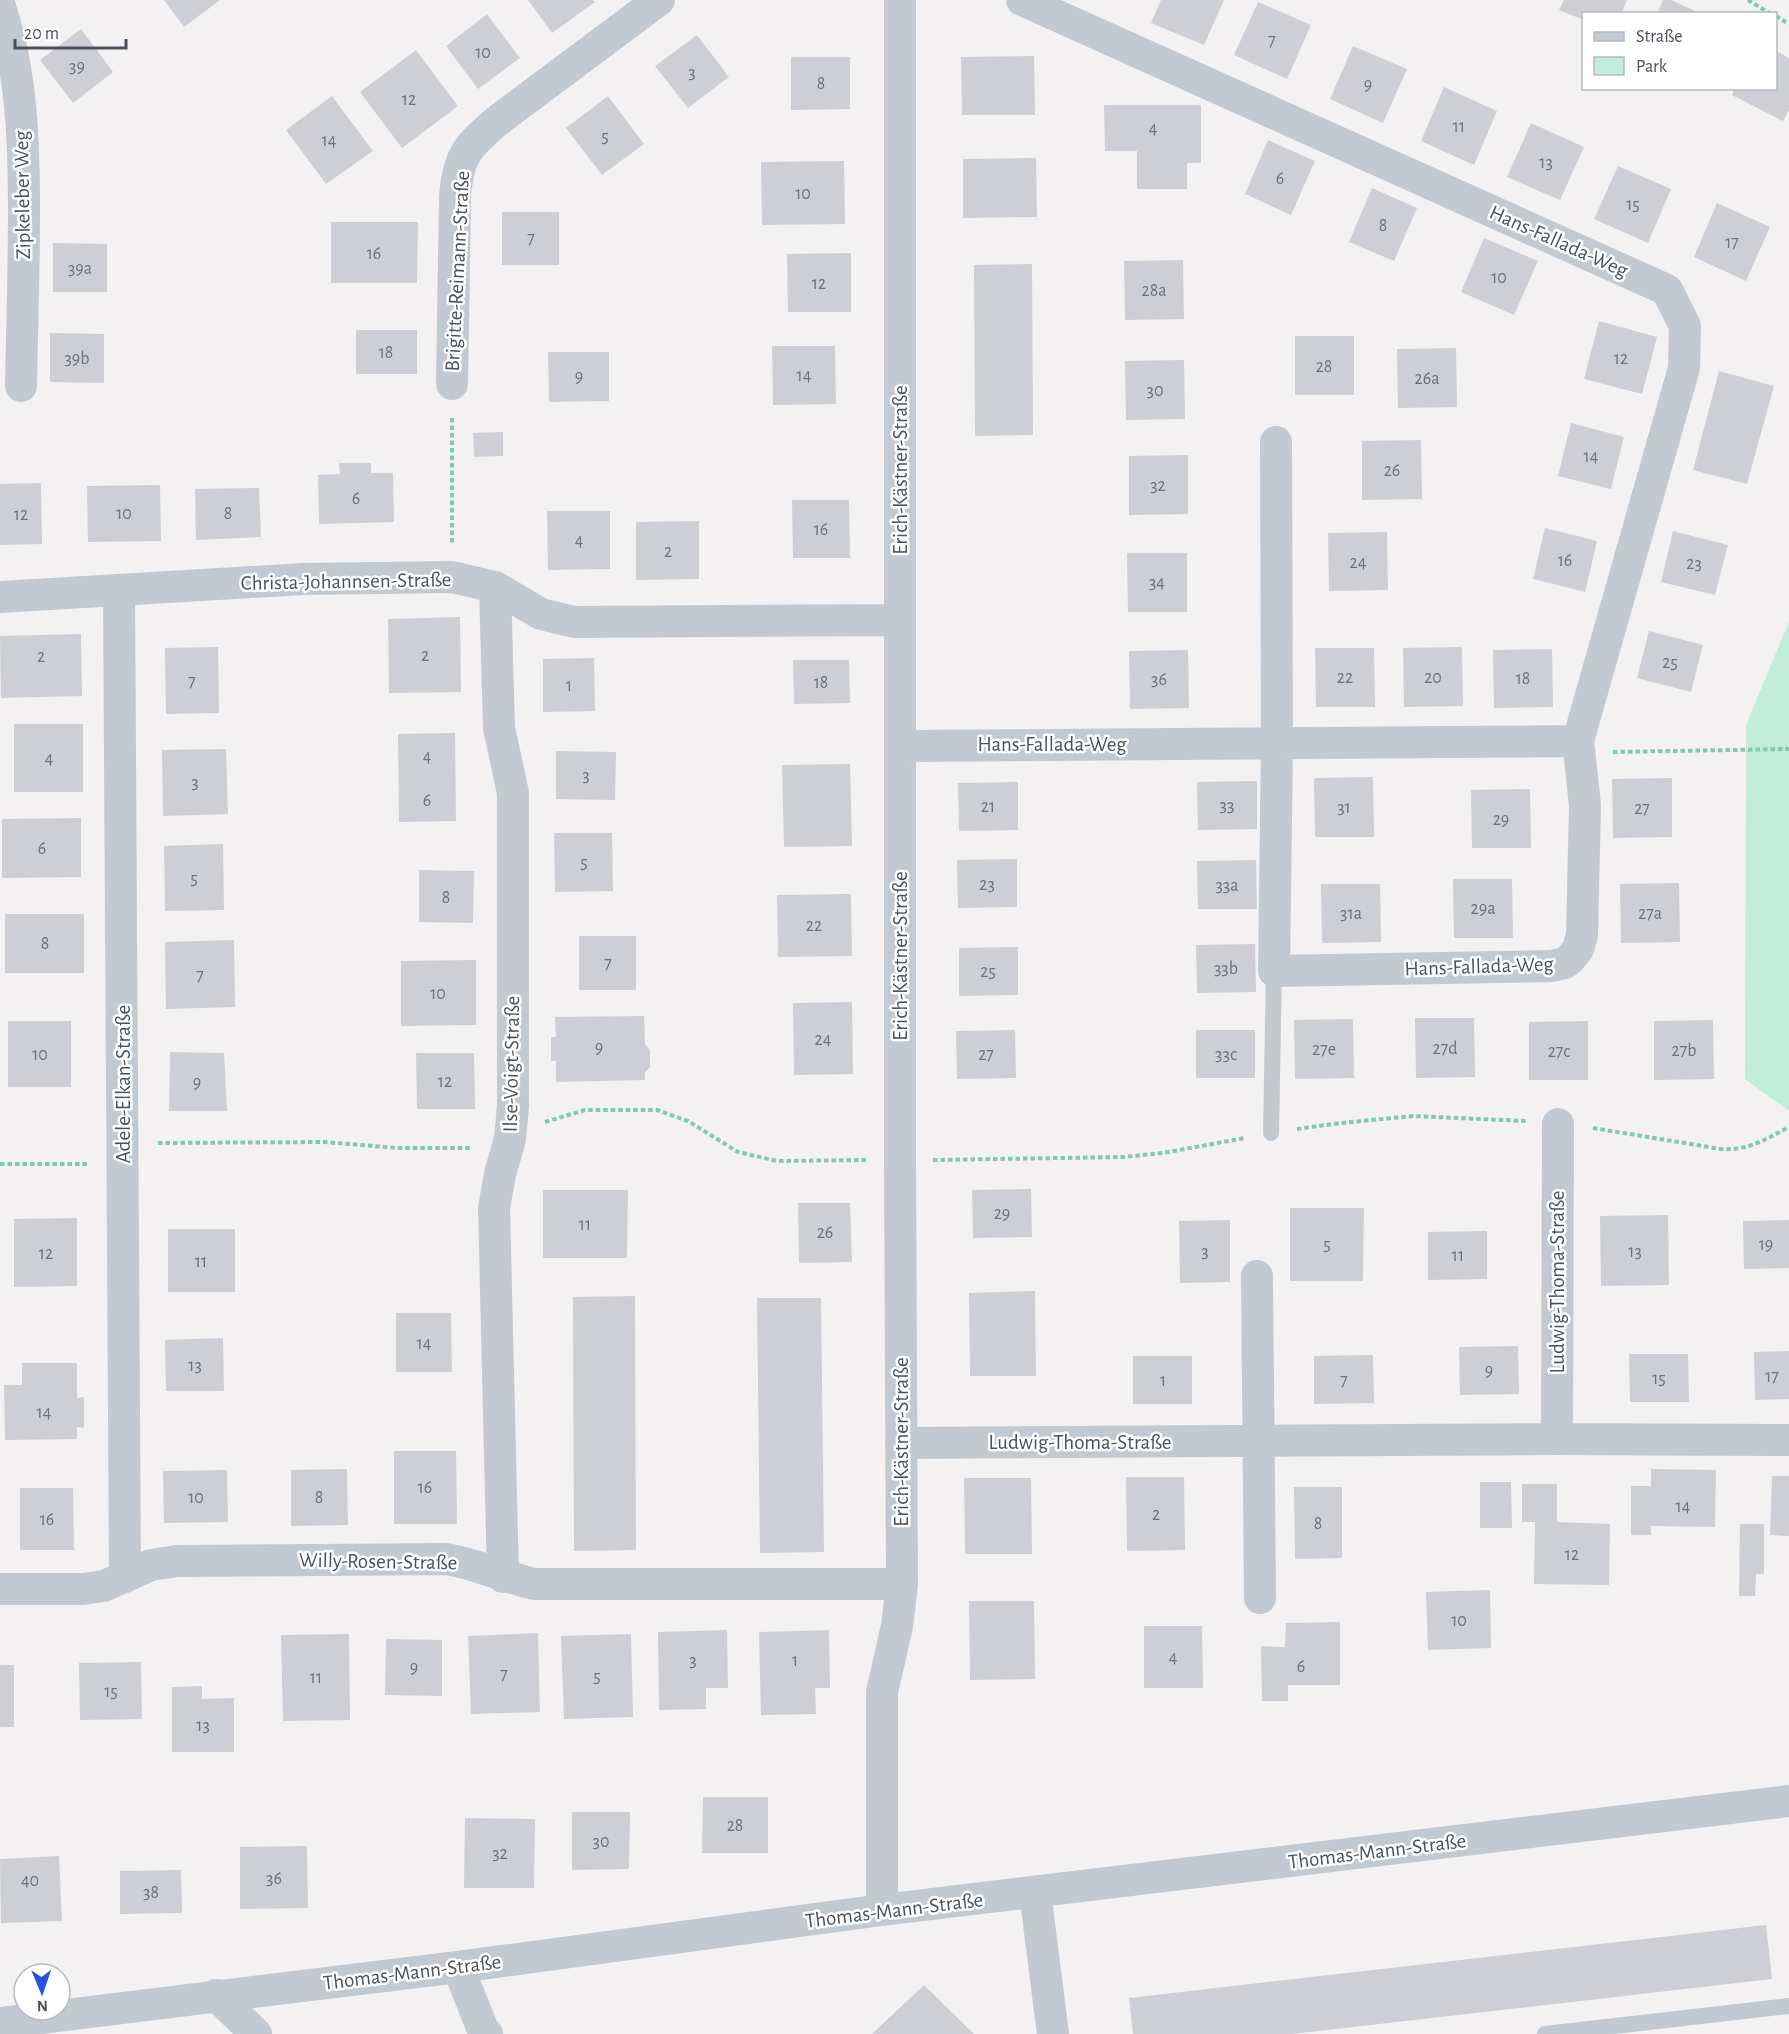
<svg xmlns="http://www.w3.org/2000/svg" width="1789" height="2034" viewBox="0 0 1789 2034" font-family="'Alegreya Sans',sans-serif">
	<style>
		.green { fill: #c3eddb }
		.building { fill: #cecfd5 }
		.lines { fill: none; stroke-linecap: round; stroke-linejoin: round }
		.path { stroke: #7ec9b1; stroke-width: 4; stroke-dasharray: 4.5 3; stroke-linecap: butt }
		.service { stroke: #c3c9d1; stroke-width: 16 }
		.minor { stroke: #c3c9d1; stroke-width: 32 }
		.labels { text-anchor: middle; stroke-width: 5; stroke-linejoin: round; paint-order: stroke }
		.number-label { font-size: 18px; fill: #6b707b }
		.street-label { font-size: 21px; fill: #4a515d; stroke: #fff }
	</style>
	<rect width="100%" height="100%" fill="#f3f1f1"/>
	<!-- green -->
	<path class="green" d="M1789,622V1111L1745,1079L1746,725Z"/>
	<!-- building -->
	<path class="building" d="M164,0H220L184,27Z
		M528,0H593L595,2L552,33Z
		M1161,0H1224L1204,45L1151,23Z
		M1564,0H1627L1621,14H1584V20L1559,10Z
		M1663,0H1671L1702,14H1657Z
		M1258,2L1311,25L1287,79L1234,55Z
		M487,14L520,58L478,89L446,46Z
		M81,29L113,72L73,103L40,60Z
		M697,35L729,77L688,108L655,66Z
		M1353,46L1407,69L1383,123L1330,99Z
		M416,50L458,106L402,148L360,92Z
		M1776,51L1789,58V110L1783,121L1732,95L1735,88H1776Z
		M1034,56L1035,115H962L961,57Z
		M791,57H850V109L791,110Z
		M1444,87L1497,111L1474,165L1421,141Z
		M332,96L373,151L326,184L286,130Z
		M608,96L644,144L602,175L566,128Z
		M1104,105H1201V163H1187V189H1137V151H1105Z
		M1531,123L1584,147L1560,200L1507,177Z
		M1268,140L1315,161L1291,215L1245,194Z
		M1036,158L1037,217L963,218V159Z
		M844,161L845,224L762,225L761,162Z
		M1618,166L1671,189L1648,243L1594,219Z
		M1372,188L1417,208L1394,261L1349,242Z
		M1717,203L1770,227L1746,281L1694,257Z
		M502,212H559V265H502Z
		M331,222H418L417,283H331Z
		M1484,238L1538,261L1514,315L1461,292Z
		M53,243L107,244V292H53Z
		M851,253V312H788L787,254Z
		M1183,260L1184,319L1125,320L1124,261Z
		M1032,264L1033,435L975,436L974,265Z
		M1599,321L1657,337L1642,394L1584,379Z
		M356,330H417V374H356Z
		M50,333L104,334V383L50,382Z
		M1295,336H1354V395H1295Z
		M772,346H835L836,404L773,405Z
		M1456,348L1457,407L1398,408L1397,349Z
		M548,352H609V401L549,402Z
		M1184,360L1185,419L1126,420L1125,361Z
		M1719,371L1774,386L1747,484L1693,470Z
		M1571,423L1624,437L1611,489L1558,476Z
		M503,432V456L474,457L473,433Z
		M1421,440L1422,499L1362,500V441Z
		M1188,455V514L1129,515V456Z
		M339,463H371V473H393L394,522L319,524L318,475L340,474Z
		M41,483L42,544L0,545V484Z
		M160,485L161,541L88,542L87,486Z
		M259,488L261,537L196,540L195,489Z
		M792,500H849L850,558H793Z
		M547,511H610V569L548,570Z
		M699,521V579L636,580V522Z
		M1545,528L1597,541L1585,592L1533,579Z
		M1673,531L1728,545L1715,595L1661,582Z
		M1387,532L1388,590L1329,591L1328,533Z
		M1127,553H1187V612H1128Z
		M460,617L461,692L389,693L388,619Z
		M1649,631L1703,645L1691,692L1637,678Z
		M81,634L82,696L1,698L0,636Z
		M218,647L219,713L166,714L165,648Z
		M1462,647L1463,706L1404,707L1403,648Z
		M1315,648H1374L1375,707H1316Z
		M1552,649L1553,707L1494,708L1493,650Z
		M1188,650L1189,708L1130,709L1129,651Z
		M594,658L595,711L543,712V659Z
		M793,660H849L850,703L794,704Z
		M14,724H83V792H14Z
		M455,733L456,821L399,822L398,734Z
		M226,749L228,814L163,816L162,750Z
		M556,751L616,752L615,800L556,799Z
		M850,764L852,846L784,847L782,765Z
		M1373,777L1374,837H1315L1314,778Z
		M1672,778V837L1613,838L1612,779Z
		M1257,781V829L1198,830L1197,782Z
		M1018,782V830L959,831L958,783Z
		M1530,789L1531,848H1472L1471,790Z
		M81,818V877L2,878V819Z
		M554,833H612L613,891L555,892Z
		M223,844L224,910L165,911L164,846Z
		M1017,859V907L958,908L957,860Z
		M1256,860L1257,909H1198L1197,861Z
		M419,870L474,871L473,923L419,922Z
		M1453,879H1512L1513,938H1454Z
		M1679,883L1680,942L1621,943L1620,884Z
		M1321,884H1380L1381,942L1322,943Z
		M851,894L852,956L778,957L777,895Z
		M5,914H84V973H5Z
		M579,936H636V990H579Z
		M234,940L235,1007L166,1009L165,942Z
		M1255,944L1256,992L1197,993L1196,945Z
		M1018,947V995L959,996V948Z
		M476,960V1025L401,1026V961Z
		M852,1002L853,1074L794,1075L793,1003Z
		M644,1016L645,1044L650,1050V1067L645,1072V1080L556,1082V1061H551V1037H556L555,1017Z
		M1415,1018H1474L1475,1077L1416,1078Z
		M1353,1019L1354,1078L1295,1079L1294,1020Z
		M1713,1020L1714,1079L1654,1080V1021Z
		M8,1021H71V1087H8Z
		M1588,1021V1080H1529V1022Z
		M1015,1030L1016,1078L957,1079L956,1031Z
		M1196,1030H1255V1078H1196Z
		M170,1052L224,1053L227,1111H169Z
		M416,1053H474L475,1109H417Z
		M1031,1189L1032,1237L973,1238L972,1190Z
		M543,1190H628L627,1258H543Z
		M798,1203H850L852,1262L799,1263Z
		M1290,1208H1364L1363,1281H1290Z
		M1668,1215L1669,1285L1601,1286L1600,1216Z
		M77,1218V1286L14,1287V1219Z
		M1230,1220V1282L1180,1283L1179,1221Z
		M1789,1220V1268L1744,1269L1743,1221Z
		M168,1229H235V1292H168Z
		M1487,1231V1279L1428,1280V1232Z
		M1035,1291L1036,1376H970L969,1293Z
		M635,1296L636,1550L574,1551L573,1297Z
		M757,1298H821L824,1552L760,1553Z
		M396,1313H451L452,1372H396Z
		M223,1338L224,1391H166L165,1340Z
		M1518,1346L1519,1394L1460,1395L1459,1347Z
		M1789,1351V1399L1755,1400L1754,1352Z
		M1629,1354H1688L1689,1402H1630Z
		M1373,1355L1374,1403L1314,1404V1356Z
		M1133,1356H1192V1404H1133Z
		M22,1363H77V1398L84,1397V1428L77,1427V1439L5,1440L4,1385H22Z
		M394,1451H456L457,1524H394Z
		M347,1469L348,1525L291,1526V1470Z
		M1651,1469L1716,1470L1715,1527L1651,1526V1535H1631V1486H1651Z
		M227,1470L228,1522L164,1523L163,1471Z
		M1772,1476H1789V1536L1770,1535Z
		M1126,1477H1184L1185,1550L1127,1551Z
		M964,1478H1031L1032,1554H965Z
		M1480,1482H1511L1512,1528H1480Z
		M1522,1484H1557V1522L1610,1524L1609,1585L1534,1584L1535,1522H1522Z
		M1294,1487H1342V1558L1295,1559Z
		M20,1488H73L74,1550H20Z
		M1740,1524H1764V1574H1756L1755,1596H1739Z
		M1490,1590L1491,1648L1428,1650L1426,1592Z
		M969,1601H1034L1035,1679L970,1680Z
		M1340,1622V1685H1288V1701H1262L1261,1646L1285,1647L1286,1623Z
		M1144,1626H1202L1203,1688H1144Z
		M727,1630L728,1688H706V1709L659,1710L658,1632Z
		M829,1630L830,1688H815L816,1714L761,1715L759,1632Z
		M538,1633L540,1712L471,1714L468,1636Z
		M349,1634L350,1720L283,1721L281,1635Z
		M631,1634L633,1717L564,1719L561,1636Z
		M386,1639L442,1640V1696L385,1695Z
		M141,1662L142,1719L80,1720L79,1663Z
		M0,1665H14V1727H0Z
		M202,1686V1699L234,1698V1752H172V1687Z
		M703,1797H768V1853H702Z
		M572,1812H630L629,1869L572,1870Z
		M465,1818L535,1819L534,1888H464Z
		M307,1846L308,1908L240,1909V1847Z
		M59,1856L62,1921L1,1923L0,1859Z
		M181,1870L182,1913L120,1914V1871Z
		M1766,1925L1772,1979L1292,2034H1133L1129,1998Z
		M924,1985L974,2034H872Z"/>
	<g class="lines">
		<!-- path -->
		<path class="path" d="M1748,0L1771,14
			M1776,16L1789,24
			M452,418V543
			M1613,752L1789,749
			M545,1122L585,1110H657L688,1121L738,1152L777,1161L866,1160
			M1593,1128L1721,1149C1748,1151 1766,1139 1789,1127
			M1297,1129L1341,1123L1413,1116L1526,1121
			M158,1143L324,1142L398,1148H471
			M933,1160L1124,1157L1163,1153L1245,1138
			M0,1164H88"/>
		<!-- service -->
		<path class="service" d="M1271,1133L1274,971
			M1545,2034L1789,2006"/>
		<!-- minor -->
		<path class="minor" d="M0,7C22,73 24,142 24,211C24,270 22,328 21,386
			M452,384L455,197C458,156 467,147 497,121L659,0
			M1276,442L1277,743L1274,971L1552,966L1565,963L1571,958L1578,949L1582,935L1585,805L1578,741
			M495,587L499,728L513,793V1106L510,1139L500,1174L494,1208L503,1577
			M119,590L125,1577
			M0,597L303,579L452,577L495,587L541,614L574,622L900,620
			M900,746L1578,741L1684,368L1685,326L1667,290L1022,0
			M1257,1276L1260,1598
			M1557,1439L1558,1124
			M901,1443L1557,1439L1789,1440
			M0,1589H83L104,1586L151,1565L177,1561L446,1559C476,1564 504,1577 534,1584H902
			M1035,1892L1053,2034
			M882,1910V1692L897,1626L902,1584L900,1160V0
			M458,1967L483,2030L487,2034
			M216,1995L256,2034
			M0,2023L458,1967L882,1910L1789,1801"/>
	</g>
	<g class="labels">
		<!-- number labels -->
		<g class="number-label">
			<text x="1272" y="46">7</text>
			<text x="483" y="58">10</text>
			<text x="77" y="72">39</text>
			<text x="692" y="78">3</text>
			<text x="821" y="89">8</text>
			<text x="1368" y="90">9</text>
			<text x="409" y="105">12</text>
			<text x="1459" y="132">11</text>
			<text x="1153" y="134">4</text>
			<text x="605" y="142">5</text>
			<text x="329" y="146">14</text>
			<text x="1546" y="168">13</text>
			<text x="1280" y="184">6</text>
			<text x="803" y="199">10</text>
			<text x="1633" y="210">15</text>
			<text x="1383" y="231">8</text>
			<text x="531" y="244">7</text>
			<text x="1732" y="248">17</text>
			<text x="374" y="259">16</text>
			<text x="80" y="274">39a</text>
			<text x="1499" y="283">10</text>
			<text x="819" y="289">12</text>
			<text x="1154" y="296">28a</text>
			<text x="386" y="358">18</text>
			<text x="77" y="364">39b</text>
			<text x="1621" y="364">12</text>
			<text x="1324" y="372">28</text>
			<text x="804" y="381">14</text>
			<text x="579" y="382">9</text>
			<text x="1427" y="384">26a</text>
			<text x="1155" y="396">30</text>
			<text x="1591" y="462">14</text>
			<text x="1392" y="476">26</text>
			<text x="1158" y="491">32</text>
			<text x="356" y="504">6</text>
			<text x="124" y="519">10</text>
			<text x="228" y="519">8</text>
			<text x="21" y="520">12</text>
			<text x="821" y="535">16</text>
			<text x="579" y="546">4</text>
			<text x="668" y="557">2</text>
			<text x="1565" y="566">16</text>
			<text x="1358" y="568">24</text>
			<text x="1694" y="569">23</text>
			<text x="1157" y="588">34</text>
			<text x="425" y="661">2</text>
			<text x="41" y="662">2</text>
			<text x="1670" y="668">25</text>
			<text x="1345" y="683">22</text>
			<text x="1433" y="683">20</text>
			<text x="1523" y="684">18</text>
			<text x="1159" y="685">36</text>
			<text x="192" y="687">7</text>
			<text x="821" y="688">18</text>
			<text x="569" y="691">1</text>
			<text x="427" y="762">4</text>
			<text x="49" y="764">4</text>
			<text x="586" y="781">3</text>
			<text x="195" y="788">3</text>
			<text x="427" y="806">6</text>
			<text x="1227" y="811">33</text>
			<text x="988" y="812">21</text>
			<text x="1344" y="813">31</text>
			<text x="1642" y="814">27</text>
			<text x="1501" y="825">29</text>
			<text x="42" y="854">6</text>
			<text x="584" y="868">5</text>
			<text x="194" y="884">5</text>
			<text x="987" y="890">23</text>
			<text x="1227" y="891">33a</text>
			<text x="446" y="903">8</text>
			<text x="1483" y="914">29a</text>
			<text x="1351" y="919">31a</text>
			<text x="1650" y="919">27a</text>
			<text x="814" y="931">22</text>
			<text x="45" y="949">8</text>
			<text x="608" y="969">7</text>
			<text x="1226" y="974">33b</text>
			<text x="988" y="977">25</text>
			<text x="200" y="981">7</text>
			<text x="438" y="999">10</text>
			<text x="823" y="1045">24</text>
			<text x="599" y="1053">9</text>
			<text x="1445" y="1054">27d</text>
			<text x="1324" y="1055">27e</text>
			<text x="1684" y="1056">27b</text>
			<text x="1559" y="1057">27c</text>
			<text x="40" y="1060">10</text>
			<text x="986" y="1060">27</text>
			<text x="1226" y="1060">33c</text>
			<text x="445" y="1087">12</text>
			<text x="197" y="1088">9</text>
			<text x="1002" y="1219">29</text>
			<text x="585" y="1230">11</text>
			<text x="825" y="1238">26</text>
			<text x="1327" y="1250">5</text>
			<text x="1766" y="1250">19</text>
			<text x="1205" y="1257">3</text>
			<text x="1635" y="1257">13</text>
			<text x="46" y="1259">12</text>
			<text x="1458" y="1261">11</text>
			<text x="201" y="1267">11</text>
			<text x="424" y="1349">14</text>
			<text x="195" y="1371">13</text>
			<text x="1489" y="1376">9</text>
			<text x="1772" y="1382">17</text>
			<text x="1659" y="1384">15</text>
			<text x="1163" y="1386">1</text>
			<text x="1344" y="1386">7</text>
			<text x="44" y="1418">14</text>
			<text x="425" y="1493">16</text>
			<text x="196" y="1503">10</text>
			<text x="319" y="1503">8</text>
			<text x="1683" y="1512">14</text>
			<text x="1156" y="1520">2</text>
			<text x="47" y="1525">16</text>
			<text x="1318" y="1529">8</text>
			<text x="1572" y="1560">12</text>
			<text x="1459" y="1626">10</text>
			<text x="1173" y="1663">4</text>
			<text x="693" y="1666">3</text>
			<text x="795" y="1666">1</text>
			<text x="1301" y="1672">6</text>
			<text x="414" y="1673">9</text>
			<text x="504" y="1680">7</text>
			<text x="597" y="1682">5</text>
			<text x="316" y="1683">11</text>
			<text x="111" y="1697">15</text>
			<text x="203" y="1731">13</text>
			<text x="735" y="1831">28</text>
			<text x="601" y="1847">30</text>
			<text x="500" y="1859">32</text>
			<text x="274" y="1884">36</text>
			<text x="30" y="1886">40</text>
			<text x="151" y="1898">38</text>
		</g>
		<!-- street labels -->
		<g class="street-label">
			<text transform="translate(22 195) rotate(-91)" y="7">Zipkeleber Weg</text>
			<text transform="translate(1559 241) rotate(24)" y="7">Hans-Fallada-Weg</text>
			<text transform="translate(457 271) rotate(-87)" y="7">Brigitte-Reimann-Straße</text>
			<text transform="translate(900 470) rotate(-90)" y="7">Erich-Kästner-Straße</text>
			<text transform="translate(346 581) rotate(-1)" y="7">Christa-Johannsen-Straße</text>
			<text x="1052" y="751">Hans-Fallada-Weg</text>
			<text transform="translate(900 956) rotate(-90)" y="7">Erich-Kästner-Straße</text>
			<text transform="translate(1479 966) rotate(-2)" y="7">Hans-Fallada-Weg</text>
			<text transform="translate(511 1064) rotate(-89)" y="7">Ilse-Voigt-Straße</text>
			<text transform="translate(123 1084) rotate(-90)" y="7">Adele-Elkan-Straße</text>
			<text transform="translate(1557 1282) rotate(-90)" y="7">Ludwig-Thoma-Straße</text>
			<text transform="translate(901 1442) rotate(-90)" y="7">Erich-Kästner-Straße</text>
			<text x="1080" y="1449">Ludwig-Thoma-Straße</text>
			<text transform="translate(378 1561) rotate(1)" y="7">Willy-Rosen-Straße</text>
			<text transform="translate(1377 1851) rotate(-7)" y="7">Thomas-Mann-Straße</text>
			<text transform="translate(894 1910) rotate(-7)" y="7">Thomas-Mann-Straße</text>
			<text transform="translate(412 1972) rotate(-7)" y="7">Thomas-Mann-Straße</text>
		</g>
	</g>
	<!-- legend -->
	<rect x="1582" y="12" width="195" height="78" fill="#ffffff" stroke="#b7b9be" stroke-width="1.5"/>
	<rect x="1594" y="32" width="30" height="9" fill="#c3c9d1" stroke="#b7b9be" stroke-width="1.5"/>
	<text x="1636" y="42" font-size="18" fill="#4a515d">Straße</text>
	<rect x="1594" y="57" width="30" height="18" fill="#c3eddb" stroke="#b7b9be" stroke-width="1.5"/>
	<text x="1636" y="72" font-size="18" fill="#4a515d">Park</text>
	<!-- north arrow -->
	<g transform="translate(42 1992) rotate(178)"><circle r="28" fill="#ffffff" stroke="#b7b9be" stroke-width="1.5"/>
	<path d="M0-4.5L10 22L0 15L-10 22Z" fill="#2654d8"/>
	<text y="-9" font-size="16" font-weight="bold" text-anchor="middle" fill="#4a515d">N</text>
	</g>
	<!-- scale -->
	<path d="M15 39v9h111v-9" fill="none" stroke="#4a515d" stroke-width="3"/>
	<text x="24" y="39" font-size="18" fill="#4a515d" stroke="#ffffff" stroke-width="4.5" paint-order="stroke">20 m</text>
</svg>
